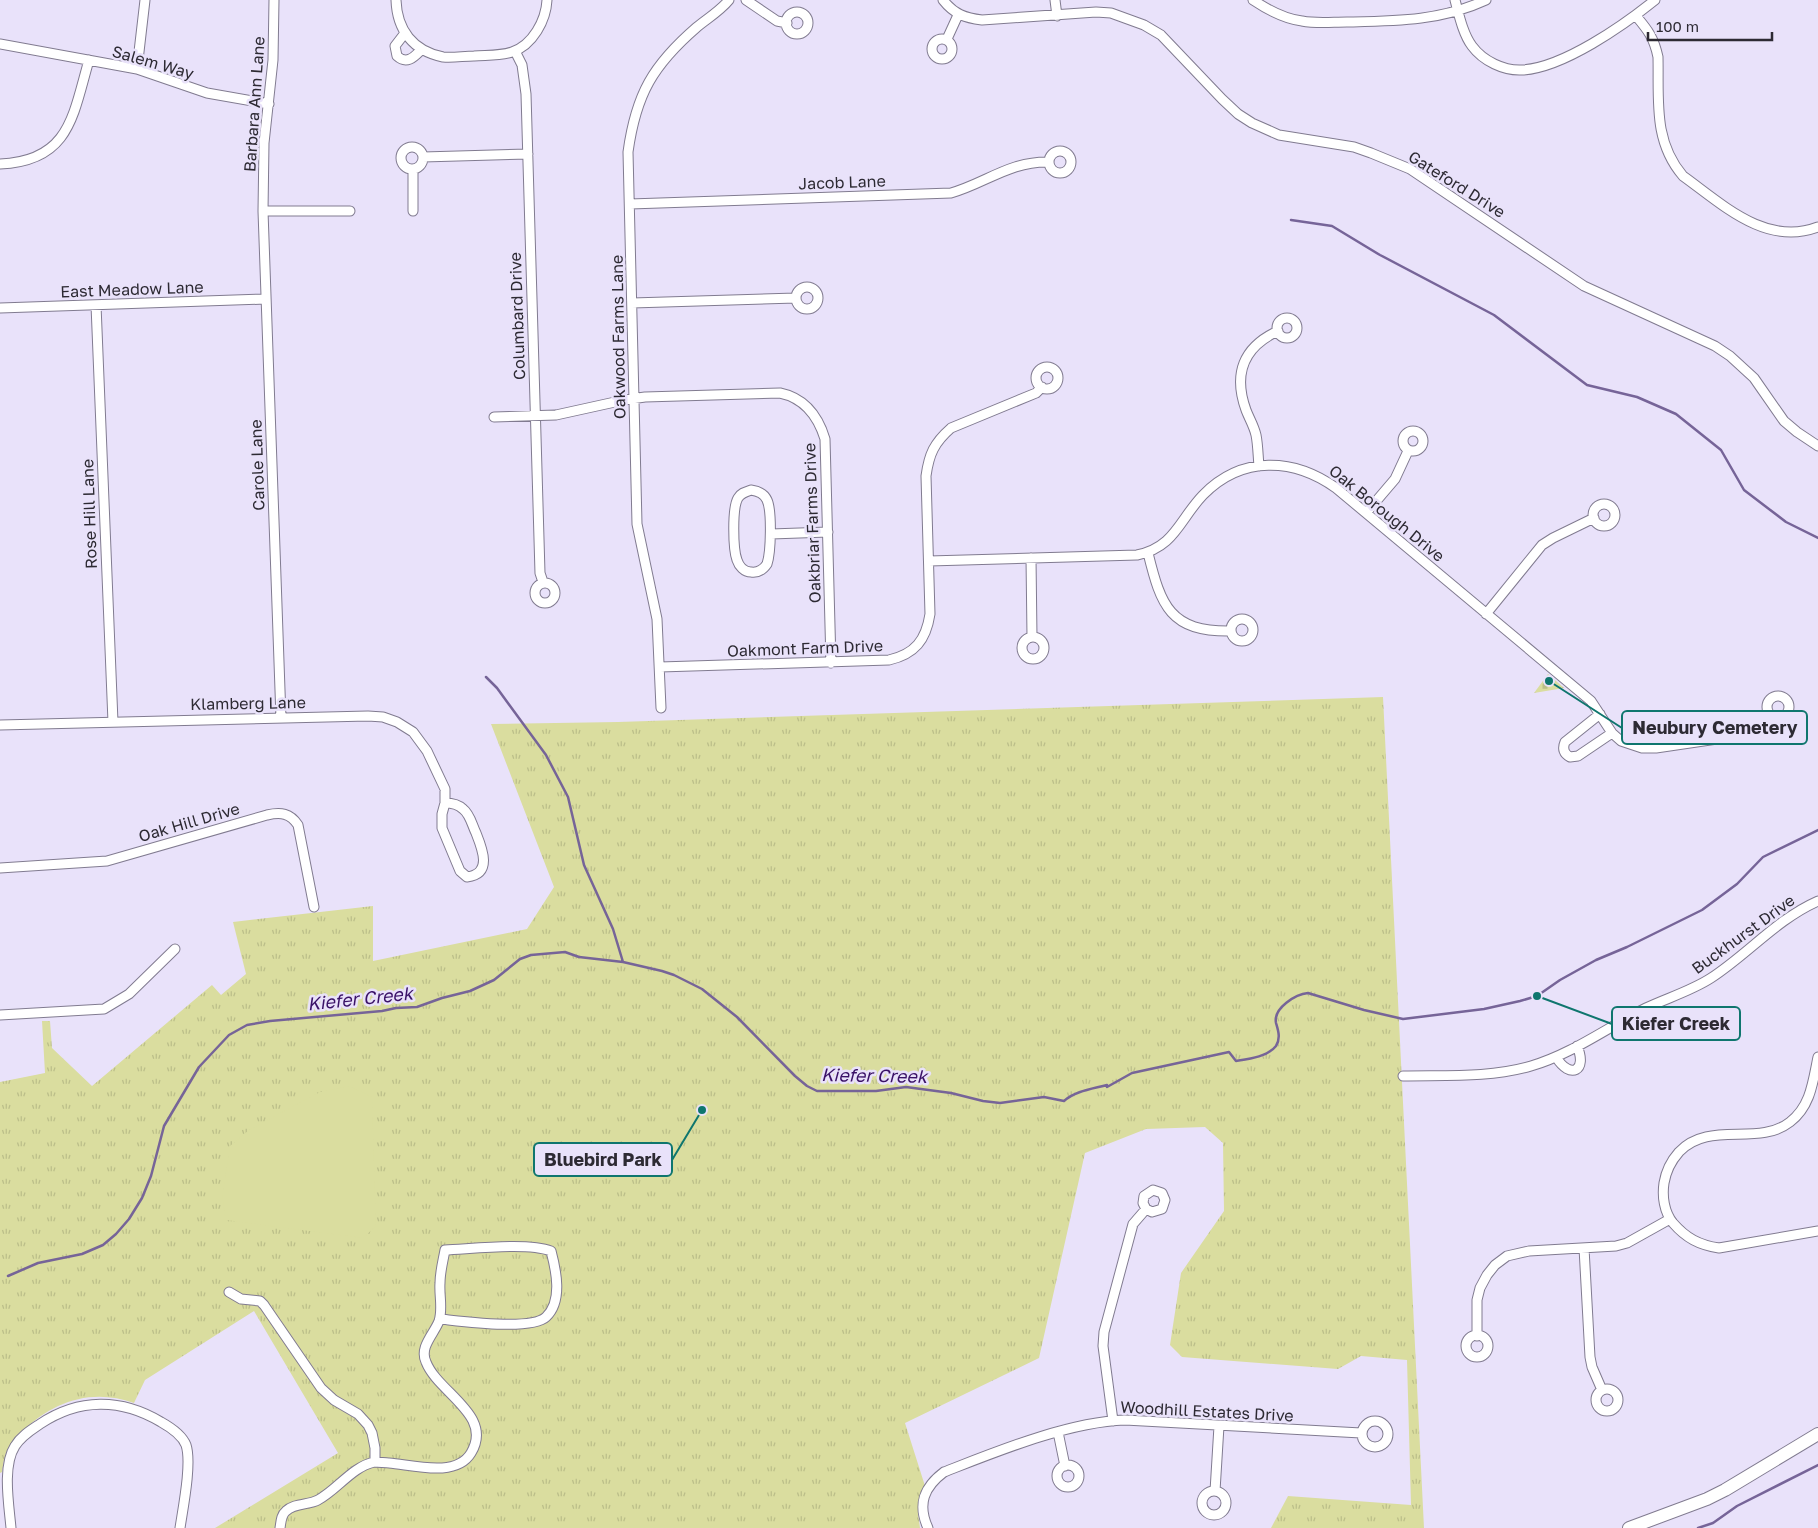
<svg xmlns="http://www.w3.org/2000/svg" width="1818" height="1528" viewBox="0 0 1818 1528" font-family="'Golos Text',sans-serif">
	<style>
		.grass { fill: url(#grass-tufts) }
		.cemetery { fill: url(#cemetery-stones) }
		.pitch { fill: #dadd9f }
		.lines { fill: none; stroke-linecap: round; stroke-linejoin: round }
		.stream { stroke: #766498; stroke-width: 2.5 }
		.street-casing { stroke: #817b90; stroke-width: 11 }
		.secondary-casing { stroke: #817b90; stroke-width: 14 }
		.street { stroke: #fff; stroke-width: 9 }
		.secondary { stroke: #fff; stroke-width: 12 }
		.labels { text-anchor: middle; stroke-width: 5; stroke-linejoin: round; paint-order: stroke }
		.street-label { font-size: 16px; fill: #2d2a33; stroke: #e9e2fa }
		.water-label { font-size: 18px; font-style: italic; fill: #3a1267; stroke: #e9e2fa }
		.leader { fill: none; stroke: #0f766e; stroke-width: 2 }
		.callout-dot { fill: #0f766e; stroke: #e9e2fa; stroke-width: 2 }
		.callout { fill: #e9e2fa; stroke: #0f766e; stroke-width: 2 }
		.callout-label { font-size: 18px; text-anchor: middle; font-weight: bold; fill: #2d2a33 }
	</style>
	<defs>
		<pattern id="grass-tufts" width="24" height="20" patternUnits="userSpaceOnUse" patternTransform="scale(1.25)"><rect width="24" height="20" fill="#dadd9f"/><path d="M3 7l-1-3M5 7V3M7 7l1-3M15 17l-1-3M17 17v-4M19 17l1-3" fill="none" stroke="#bbbe89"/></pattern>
		<pattern id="cemetery-stones" width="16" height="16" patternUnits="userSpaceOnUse" patternTransform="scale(1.25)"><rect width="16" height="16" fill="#dadd9f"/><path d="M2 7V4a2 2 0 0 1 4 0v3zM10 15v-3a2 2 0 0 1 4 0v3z" fill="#bbbe89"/></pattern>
	</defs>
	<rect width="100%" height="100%" fill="#e9e2fa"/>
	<!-- grass -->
	<path class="grass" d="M1383,697L1424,1528H1271L1288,1496L1411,1505L1407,1360L1361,1356L1338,1369L1182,1357L1170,1345L1181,1273L1224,1211L1223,1143L1205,1127L1146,1129L1085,1153L1039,1358L905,1423L925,1486L920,1501L918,1513L920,1528H215L338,1453L254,1311L145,1380L134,1403C92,1388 53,1401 22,1432C15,1439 7,1447 5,1457C3,1462 3,1467 2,1472L0,1473V1082L45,1073L42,1021H50L52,1048L92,1086L212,985L221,995L246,974L233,922L373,906V961L527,929L554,887L491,724L618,722Z"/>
	<!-- cemetery -->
	<path class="cemetery" d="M1548,674L1564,688L1534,693Z"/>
	<!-- pitch -->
	<path class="pitch" d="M349,1086L372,1097L376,1226L363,1238L226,1220L222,1197L230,1146L249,1130L320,1092Z"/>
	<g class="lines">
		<!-- stream -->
		<path class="stream" d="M1291,220L1332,226L1380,255L1494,315L1587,385L1637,397L1676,414L1721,450L1744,490L1786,522L1818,538
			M486,677L497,688L546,755L568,797L584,865L613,929L623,962
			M8,1276L38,1263L82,1254L103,1245L116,1234L129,1219L142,1198L151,1176L164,1126L199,1067L229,1035L247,1025L270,1021L382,1011L396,1008L417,1007L442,998L470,991L494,980L520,959L531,955L565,952L579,957L623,962L662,971L674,975L702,989L737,1017L795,1076L807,1086L817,1091H876L906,1087L951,1093L983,1101L1000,1103L1044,1097L1064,1101C1075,1091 1092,1089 1107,1085V1087L1132,1073L1229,1052L1236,1061C1249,1059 1267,1057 1276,1046C1281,1038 1278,1030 1276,1023C1273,1008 1296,994 1308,993L1364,1010L1403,1019L1484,1009L1520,1001L1537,996L1560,980L1596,960L1627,947L1702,910L1737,884L1763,857L1818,830
			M1698,1528L1713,1523L1737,1506L1818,1465"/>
		<!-- street casing -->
		<g class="street-casing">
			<path id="street" d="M274,0L273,60L264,143L263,211L281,718
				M396,0C397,30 413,51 443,57C453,58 464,56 474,56C487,55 500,56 512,52C533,45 546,20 547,0
				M746,0L777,21L787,23
				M943,0C954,14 965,18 982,20L1096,12L1111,13L1144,25L1161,35L1222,99L1238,114L1252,123L1279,135L1354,147L1371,153L1410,169L1584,286L1715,346L1730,356L1754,378L1784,421L1797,432L1818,446
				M1055,0L1057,16
				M1253,0C1268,10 1284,19 1302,21C1317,24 1332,22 1347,22C1396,21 1441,21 1486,0
				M1455,0C1459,15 1463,34 1472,46C1483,61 1504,71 1522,70C1563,68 1624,25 1655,0
				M786 23a11 11 0 1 1 22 0a11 11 0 1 1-22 0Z
				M1636,16C1648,30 1654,38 1658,57C1659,100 1653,141 1683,176C1722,204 1766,247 1818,227
				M405,33L395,46L397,56C407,65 414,57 421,50
				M932 49a10 10 0 1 1 20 0a10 10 0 1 1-20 0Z
				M947,39L958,15
				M0,44L137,69L207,93L269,104
				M515,51L522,65L526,94L540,573L543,582
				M137,69L145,0
				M401 158a11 11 0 1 1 22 0a11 11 0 1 1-22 0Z
				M1049 162a11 11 0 1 1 22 0a11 11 0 1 1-22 0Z
				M423,157L528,154
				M0,164C70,161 73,115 89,60
				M630,204L951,193C986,183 1010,161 1049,162
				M263,211H350
				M413,211V169
				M796 298a11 11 0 1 1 22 0a11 11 0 1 1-22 0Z
				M632,303L796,298
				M96,305L113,722
				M0,308L265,299
				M1277 328a10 10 0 1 1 20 0a10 10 0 1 1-20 0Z
				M1036 378a11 11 0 1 1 22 0a11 11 0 1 1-22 0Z
				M494,417L556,415L624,400L645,397L780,393C804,398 818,416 825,439L831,663
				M1403 441a10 10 0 1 1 20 0a10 10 0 1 1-20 0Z
				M1259,466C1258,456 1258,445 1256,435C1254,426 1249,418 1246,410C1233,374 1243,347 1278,331
				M751,490C758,491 764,493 767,500C772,511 771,552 767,564C763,570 758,573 751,572C744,572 739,566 737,560C733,549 732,508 738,498C741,493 745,492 751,490Z
				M1593 515a11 11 0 1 1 22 0a11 11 0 1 1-22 0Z
				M1366,513L1395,479L1408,451
				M771,534L828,532
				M1148,553C1161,606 1170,632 1231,631
				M1031,558L1032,637
				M929,561L1137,555C1175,547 1179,520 1203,495C1242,455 1294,458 1336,488L1591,701L1612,733L1621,741L1642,748H1656L1717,739L1759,725L1772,716
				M535 593a10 10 0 1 1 20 0a10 10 0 1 1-20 0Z
				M1486,614L1542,545L1553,538L1594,518
				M1231 630a11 11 0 1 1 22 0a11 11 0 1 1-22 0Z
				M1022 648a11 11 0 1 1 22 0a11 11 0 1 1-22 0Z
				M660,667L889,660C915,654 926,640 930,614L926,476C929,454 934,443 951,428L1036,393L1042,387
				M1767 707a11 11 0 1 1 22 0a11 11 0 1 1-22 0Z
				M661,708L657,619L637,524L628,152C636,94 653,65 697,27C708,18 720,11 729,0
				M1600,714L1565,742C1562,749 1564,754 1570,757L1578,756L1612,733
				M0,725L368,716L383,717L397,722L413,732L427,751L445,789V803L442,814V828L460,871L467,877C493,874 482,848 476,833C472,825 470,814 463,809C458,804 451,803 445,803
				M0,868L107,861L267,815C281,812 290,813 298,825L314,907
				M0,1015L104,1009L129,994L175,949
				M1556,1057C1570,1080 1588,1071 1577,1046
				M1818,1057C1813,1081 1811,1106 1790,1122C1758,1147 1709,1120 1679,1152C1671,1161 1666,1171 1664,1183C1662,1196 1664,1212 1673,1223C1686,1238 1699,1245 1719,1248L1818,1231
				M1403,1076C1445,1075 1490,1078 1531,1066C1572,1054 1608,1027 1646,1008C1667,998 1691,991 1711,978C1748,954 1777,919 1818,901
				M1584,1248L1590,1357L1592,1367L1602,1390
				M229,1292L241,1299L260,1301L264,1305L321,1388L334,1400L358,1414L368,1425L372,1433L375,1448V1462
				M1466 1346a11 11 0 1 1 22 0a11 11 0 1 1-22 0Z
				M1477,1336V1300L1480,1288L1487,1275L1495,1265L1507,1256L1529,1251L1616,1246L1627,1243L1670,1219
				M1596 1400a11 11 0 1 1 22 0a11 11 0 1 1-22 0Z
				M1362 1434a13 13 0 1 1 26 0a13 13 0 1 1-26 0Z
				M1113,1421L1103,1346L1104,1332L1133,1224L1146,1209L1143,1203L1144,1196L1153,1190L1162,1193L1165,1200L1162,1209L1152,1212L1146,1209
				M1058,1432L1065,1466
				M1057 1476a11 11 0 1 1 22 0a11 11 0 1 1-22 0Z
				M1215,1491L1219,1426
				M1202 1503a12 12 0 1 1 24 0a12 12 0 1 1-24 0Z
				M11,1528C9,1505 2,1466 15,1446C21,1436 31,1430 40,1424C79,1398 121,1398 161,1422C170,1427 182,1435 186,1445C192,1463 183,1508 180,1528
				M280,1528C281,1522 281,1515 286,1511C294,1503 309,1505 318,1500C337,1490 352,1467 374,1462C379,1462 385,1463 389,1463C413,1465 456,1478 471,1453C494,1415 438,1393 426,1362C419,1347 434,1334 439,1321C443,1309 439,1295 440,1283C440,1272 443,1261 445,1250C471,1249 528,1242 551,1251C556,1270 563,1301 546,1317C531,1331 460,1321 440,1319
				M928,1528C917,1504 924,1487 944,1472C998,1451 1068,1422 1125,1420L1361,1433"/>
		</g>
		<!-- secondary casing -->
		<g class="secondary-casing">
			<path id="secondary" d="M1629,1528L1707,1499L1725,1490L1818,1434"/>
		</g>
		<!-- street -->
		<use href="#street" class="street"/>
		<!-- secondary -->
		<use href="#secondary" class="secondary"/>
	</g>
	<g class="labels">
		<!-- street labels -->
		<g class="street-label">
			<text transform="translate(153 62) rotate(16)" y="6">Salem Way</text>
			<text transform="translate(254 104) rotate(-86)" y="6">Barbara Ann Lane</text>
			<text transform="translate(842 182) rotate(-2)" y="6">Jacob Lane</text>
			<text transform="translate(1457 184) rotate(32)" y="6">Gateford Drive</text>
			<text transform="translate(132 289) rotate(-2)" y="6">East Meadow Lane</text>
			<text transform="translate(517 316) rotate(-92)" y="6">Columbard Drive</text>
			<text transform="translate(618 337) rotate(-91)" y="6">Oakwood Farms Lane</text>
			<text transform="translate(257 465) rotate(-92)" y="6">Carole Lane</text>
			<text transform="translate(1387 513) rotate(39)" y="6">Oak Borough Drive</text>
			<text transform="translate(89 514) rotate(-92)" y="6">Rose Hill Lane</text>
			<text transform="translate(812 523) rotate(-92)" y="6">Oakbriar Farms Drive</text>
			<text transform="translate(805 648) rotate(-2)" y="6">Oakmont Farm Drive</text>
			<text transform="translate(248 703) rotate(-1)" y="6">Klamberg Lane</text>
			<text transform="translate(189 822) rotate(-16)" y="6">Oak Hill Drive</text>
			<text transform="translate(1743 934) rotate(-36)" y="6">Buckhurst Drive</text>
			<text transform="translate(1207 1411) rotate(3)" y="6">Woodhill Estates Drive</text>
		</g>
		<!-- water labels -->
		<g class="water-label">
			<text transform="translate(360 999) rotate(-6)" y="6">Kiefer Creek</text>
			<text transform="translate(874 1076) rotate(1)" y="6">Kiefer Creek</text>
		</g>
	</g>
	<!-- callouts -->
	<path class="leader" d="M1549 681L1622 728M1537 996L1612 1024M702 1110L672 1160"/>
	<g class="callout-dot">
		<circle cx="1549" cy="681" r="5"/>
		<circle cx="1537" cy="996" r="5"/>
		<circle cx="702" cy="1110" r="5"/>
	</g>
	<g class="callout">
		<rect x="1622" y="711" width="185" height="33" rx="5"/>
		<rect x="1612" y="1007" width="128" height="33" rx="5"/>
		<rect x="534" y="1143" width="138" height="33" rx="5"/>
	</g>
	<g class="callout-label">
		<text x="1715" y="734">Neubury Cemetery</text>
		<text x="1676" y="1030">Kiefer Creek</text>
		<text x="603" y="1166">Bluebird Park</text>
	</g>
	<!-- scale -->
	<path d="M1648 32v8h124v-8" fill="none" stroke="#2d2a33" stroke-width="2.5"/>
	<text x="1656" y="32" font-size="15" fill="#2d2a33" stroke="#e9e2fa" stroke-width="4" paint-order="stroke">100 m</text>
</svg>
